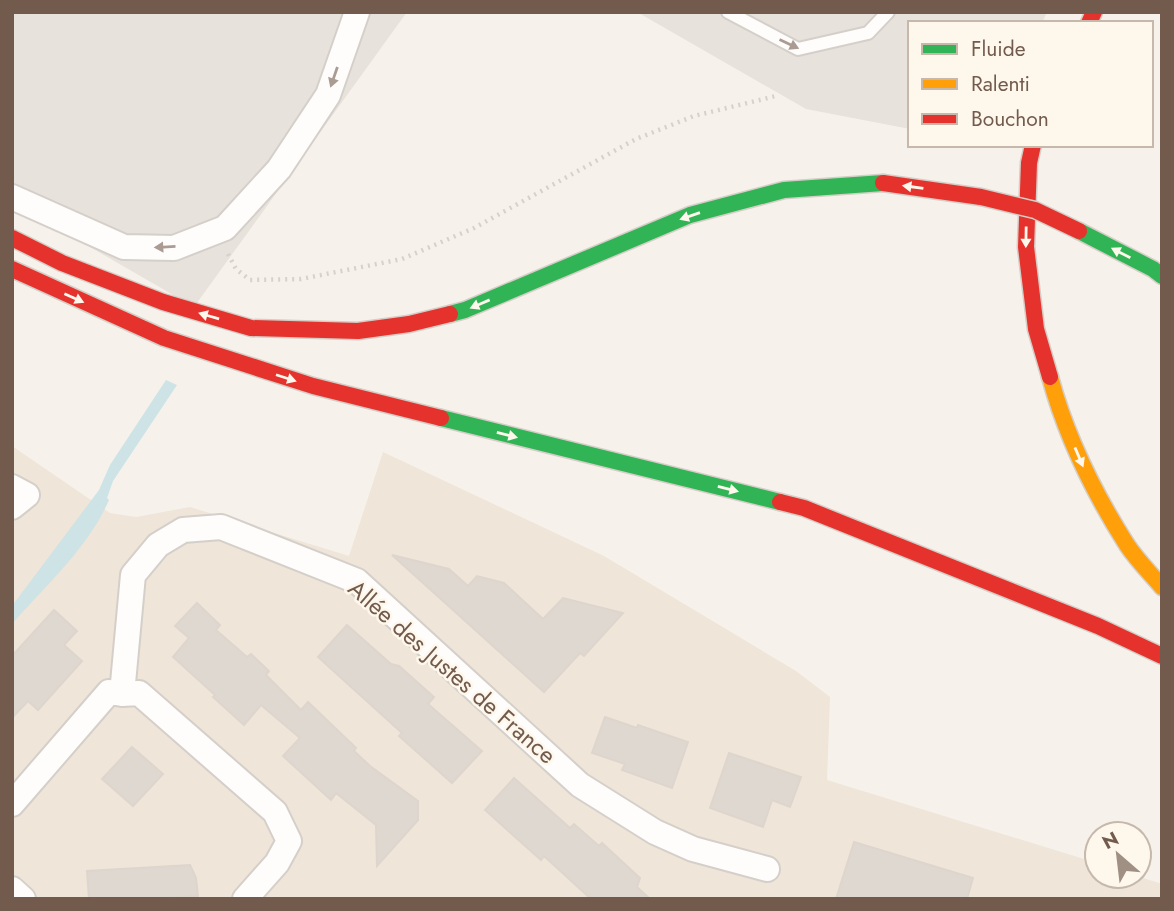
<svg xmlns="http://www.w3.org/2000/svg" width="1174" height="911" viewBox="0 0 1174 911" font-family="Jost,sans-serif">
	<style>
		.residential { fill: #efe5d9 }
		.industrial { fill: #e8e2dc }
		.water { fill: #cde3e5 }
		.building { fill: #dfd8d1; stroke: #ded5cd; stroke-width: 2 }
		.lines { fill: none; stroke-linecap: round; stroke-linejoin: round }
		.lane-casing { stroke: #d5cfc9; stroke-width: 16 }
		.street-casing { stroke: #d5cfc9; stroke-width: 28 }
		.fast-casing { stroke: #d5cec7; stroke-width: 19 }
		.slow-casing { stroke: #d5cec7; stroke-width: 19 }
		.jam-casing { stroke: #d5cec7; stroke-width: 19 }
		.path { stroke: #d7d0cb; stroke-width: 4.5; stroke-dasharray: 2 5; stroke-linecap: butt }
		.lane { stroke: #fefdfc; stroke-width: 12 }
		.street { stroke: #fefdfc; stroke-width: 24 }
		.fast { stroke: #30b455; stroke-width: 16 }
		.slow { stroke: #ff9f0a; stroke-width: 16 }
		.jam { stroke: #e5322d; stroke-width: 16 }
		.jam-bridge-casing { stroke: #d5cec7; stroke-width: 19; stroke-linecap: butt }
		.jam-bridge { stroke: #e5322d; stroke-width: 16 }
		.oneway { fill: #aa9c93 }
		.oneway2 { fill: #fef7ec }
		.labels { text-anchor: middle; stroke-width: 5; stroke-linejoin: round; paint-order: stroke }
		.street-label { font-size: 24px; fill: #725b4d; stroke: #fef7ec }
	</style>
	<rect width="100%" height="100%" fill="#f6f2eb"/>
	<!-- residential -->
	<path class="residential" d="M12,446L110,513L136,517L190,507L349,556L383,452L604,556L796,671L830,697L827,780L1097,863V876H1137L1162,884V899H12Z"/>
	<!-- industrial -->
	<path class="industrial" d="M12,12H407L194,307L12,202Z
		M637,12H1047L1042,23H910V129L806,109Z"/>
	<!-- water -->
	<path class="water" d="M166,380L177,385L113,481L107,498L109,500C88,548 46,585 12,624V606L99,490L110,465Z"/>
	<!-- building -->
	<path class="building" d="M392,555L449,569L468,586L477,576L504,583L543,619L563,598L623,613L584,656L580,653L544,692Z
		M197,603L220,625L216,630L247,657L251,654L269,671L266,675L301,710L308,702L356,748L354,751L370,766L418,801V820L377,866L376,825L336,793L331,800L283,756L300,738L261,705L244,725L213,697L215,695L173,657L189,638L175,626Z
		M54,610L77,631L64,645L82,661L38,710L28,701L12,718V656Z
		M347,625L391,664L399,666L434,697L428,704L482,751L452,783L399,736L402,733L318,657Z
		M605,717L637,728L638,725L688,742L672,788L622,770L625,764L592,753Z
		M132,747L163,774L133,806L102,779Z
		M729,753L801,777L790,807L772,800L763,827L710,808Z
		M514,778L570,828L574,824L599,846L602,843L640,878L637,887L650,899H591L544,856L541,860L485,810Z
		M854,842L973,878L967,899H836Z
		M190,865L196,878L198,896L138,899H89L87,871Z"/>
	<g class="lines">
		<!-- lane casing -->
		<g class="lane-casing">
			<path id="lane" d="M728,12L798,49L868,33L888,12"/>
		</g>
		<!-- street casing -->
		<g class="street-casing">
			<path id="street" d="M12,197L124,247L174,248L225,228L279,169L328,95L357,12
				M12,487L27,495L12,507
				M122,694L133,575L158,545L183,530L221,527L357,581L580,785L655,832L693,849L767,869
				M12,804L109,692L122,694L139,693L275,812L289,841L277,863L245,899
				M12,889L23,899"/>
		</g>
		<!-- fast casing -->
		<g class="fast-casing">
			<path id="fast" d="M1079,231L1153,269L1162,276
				M450,314L465,310L690,215L784,190L883,183
				M441,418L780,502"/>
		</g>
		<!-- slow casing -->
		<g class="slow-casing">
			<path id="slow" d="M1050,377C1066,436 1094,493 1127,545C1137,560 1150,573 1162,587"/>
		</g>
		<!-- jam casing -->
		<g class="jam-casing">
			<path id="jam" d="M1089,23L1094,12
				M1033,145L1029,163L1026,247L1036,329L1050,377
				M883,183L981,197
				M12,238L62,263L163,302L251,328L358,331L409,324L450,314
				M12,269L164,338L313,386L441,418
				M780,502L804,508L1098,626L1162,656"/>
		</g>
		<!-- path -->
		<path class="path" d="M228,254L236,269L250,280L301,279L402,259L474,228L636,139L694,116L776,96"/>
		<!-- lane -->
		<use href="#lane" class="lane"/>
		<!-- street -->
		<use href="#street" class="street"/>
		<!-- fast -->
		<use href="#fast" class="fast"/>
		<!-- slow -->
		<use href="#slow" class="slow"/>
		<!-- jam -->
		<use href="#jam" class="jam"/>
		<!-- jam-bridge casing -->
		<g class="jam-bridge-casing">
			<path id="jam-bridge" d="M981,197L1035,210L1079,231"/>
		</g>
		<!-- jam-bridge -->
		<use href="#jam-bridge" class="jam-bridge"/>
	</g>
	<!-- one-way arrows -->
	<defs><path id="oneway-solid" d="M-6-.8H1V-3.2L6.5 0L1 3.2V.8H-6Z" transform="scale(1.75)"/></defs>
	<g class="oneway">
		<use href="#oneway-solid" transform="translate(789 44) rotate(25)"/>
		<use href="#oneway-solid" transform="translate(334 77) rotate(109)"/>
		<use href="#oneway-solid" transform="translate(165 247) rotate(177)"/>
	</g>
	<g class="oneway2">
		<use href="#oneway-solid" transform="translate(913 187) rotate(-172)"/>
		<use href="#oneway-solid" transform="translate(690 216) rotate(161)"/>
		<use href="#oneway-solid" transform="translate(1026 237) rotate(91)"/>
		<use href="#oneway-solid" transform="translate(1121 253) rotate(-153)"/>
		<use href="#oneway-solid" transform="translate(74 298) rotate(24)"/>
		<use href="#oneway-solid" transform="translate(480 304) rotate(157)"/>
		<use href="#oneway-solid" transform="translate(209 316) rotate(-164)"/>
		<use href="#oneway-solid" transform="translate(286 378) rotate(18)"/>
		<use href="#oneway-solid" transform="translate(507 435) rotate(14)"/>
		<use href="#oneway-solid" transform="translate(1079 457) rotate(67)"/>
		<use href="#oneway-solid" transform="translate(728 489) rotate(14)"/>
	</g>
	<g class="labels">
		<!-- street labels -->
		<g class="street-label">
			<text transform="translate(452 672) rotate(41)" y="8">Allée des Justes de France</text>
		</g>
	</g>
	<!-- border -->
	<rect width="1174" height="911" fill="none" stroke="#725b4d" stroke-width="28"/>
	<!-- legend -->
	<rect x="908" y="21" width="245" height="126" fill="#fef7ec" stroke="#c6b9ac" stroke-width="2"/>
	<rect x="922" y="44" width="35" height="10" fill="#30b455" stroke="#c6b9ac" stroke-width="2"/>
	<text x="971" y="56" font-size="21" fill="#725b4d">Fluide</text>
	<rect x="922" y="79" width="35" height="10" fill="#ff9f0a" stroke="#c6b9ac" stroke-width="2"/>
	<text x="971" y="91" font-size="21" fill="#725b4d">Ralenti</text>
	<rect x="922" y="114" width="35" height="10" fill="#e5322d" stroke="#c6b9ac" stroke-width="2"/>
	<text x="971" y="126" font-size="21" fill="#725b4d">Bouchon</text>
	<!-- north arrow -->
	<g transform="translate(1118 855) rotate(332)"><circle r="33" fill="#fef7ec" stroke="#c6b9ac" stroke-width="2"/>
	<path d="M0-5L12 26L0 18L-12 26Z" fill="#a09084"/>
	<text y="-10" font-size="19" font-weight="bold" text-anchor="middle" fill="#725b4d">N</text>
	</g>
</svg>
